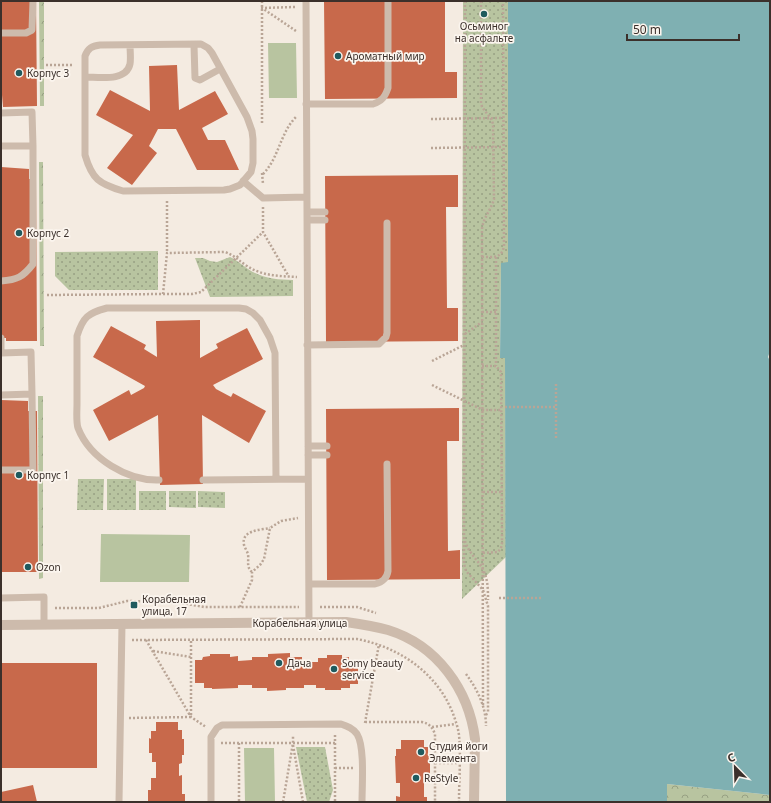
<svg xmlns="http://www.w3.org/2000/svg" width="771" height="803" viewBox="0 0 771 803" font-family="'Noto Sans',sans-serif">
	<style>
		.grass { fill: #b8c4a0 }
		.forest { fill: url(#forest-crowns) }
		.park { fill: url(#park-dots) }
		.water { fill: #7fb0b2 }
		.building { fill: #c8694b }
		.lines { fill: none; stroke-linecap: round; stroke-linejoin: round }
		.path { stroke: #b9a596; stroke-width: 2.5; stroke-dasharray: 2 2; stroke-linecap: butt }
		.service { stroke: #cdbbac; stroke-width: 7 }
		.minor { stroke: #cdbbac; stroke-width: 10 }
		.poi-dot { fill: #1f5a5e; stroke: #fbf5ee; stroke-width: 1.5 }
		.labels { text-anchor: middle; stroke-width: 3.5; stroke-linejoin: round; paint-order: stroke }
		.poi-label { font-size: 10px; fill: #3b302b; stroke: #fbf5ee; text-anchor: start }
		.street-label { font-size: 10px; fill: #3b302b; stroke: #fbf5ee }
	</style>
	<defs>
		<pattern id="forest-crowns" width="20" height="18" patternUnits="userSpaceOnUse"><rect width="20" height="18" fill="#b8c4a0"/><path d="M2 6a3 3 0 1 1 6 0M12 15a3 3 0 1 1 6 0" fill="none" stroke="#97a083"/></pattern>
		<pattern id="park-dots" width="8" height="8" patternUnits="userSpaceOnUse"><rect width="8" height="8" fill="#b8c4a0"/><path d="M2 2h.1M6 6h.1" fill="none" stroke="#97a083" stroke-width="1.8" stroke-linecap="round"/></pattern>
	</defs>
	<rect width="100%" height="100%" fill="#f4ebe1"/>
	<!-- grass -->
	<path class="grass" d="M268,43H296L297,98H269Z
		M101,534L190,535L189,582H100Z
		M244,748H274L275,802H245Z"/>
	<!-- forest -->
	<path class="forest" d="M39,1H44V106H40Z
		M39,162H43L44,346H40Z
		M38,396H43V578L39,579Z
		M667,784L770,795V802H667Z"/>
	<!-- park -->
	<path class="park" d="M463,1H508V263H501L500,358H505L506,557L462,599Z
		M158,251V290H69L55,276V252Z
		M230,257C237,260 242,265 248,269C261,278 277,280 293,280V296L210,297L195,258H203L210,261L217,262Z
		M78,479H104L103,510H77Z
		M107,479H136V510H107Z
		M139,491H166V510H139Z
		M169,491H196V508L169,507Z
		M198,491L225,492V508L198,507Z
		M296,747H325L333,790L329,802H307Z"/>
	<!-- water -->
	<path class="water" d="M508,1H770V351L768,357L770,361V795L667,784V802H506L505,358H500L501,263L508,262Z"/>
	<!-- building -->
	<path class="building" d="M1,1H36L37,106L3,107L2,95H1Z
		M324,1H445V72H457V98L325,99Z
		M177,65L179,110L215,91L228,114L202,128L208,140H225L239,170H197L176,129H158L149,146L157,153L132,185L107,168L133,135L96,115L110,90L150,111L149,66Z
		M1,167L29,169V179H36L37,341H6V338H1Z
		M458,175V207H446L447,308H458V341L326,342L325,176Z
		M200,320V358L218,348L216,344L247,328L263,359L213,385L216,389L231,397L233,393L266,411L249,443L202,415L203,484L160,485L158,415L109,441L93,410L129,390L131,395L144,388L145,386L93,357L111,326L146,345L144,349L157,357L156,321Z
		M1,400L28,401V411H37L38,572H1Z
		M459,408V441H447L448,551L460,550V579L327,580L326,409Z
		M290,653V657H302V662H318V658H327V655H342V658L349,657V662H358V684H350V688H341V690H325V688H316V685H304V688H286V690L267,691V688H252V685H238V688L212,689V688H204V683H195V660H202L203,657L210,656V654H230V657L238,656V661L252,660V657H268V654Z
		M1,663H97V768H1Z
		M156,722H178V730H182V739H184V755H182V763L179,764V776L182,775V794H185V802H148V790H151V778H156V762H152V753H149V738L151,739V731H156Z
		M401,740H424V747H428V754H430V775H428V782L424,783V797H427V802H396V796L400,797V783H396L395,756H396V749H401Z
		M33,785L37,802H1V792Z"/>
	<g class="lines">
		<!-- path -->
		<path class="path" d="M262,1V124
			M465,1L464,564L466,571L483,590L488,606
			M481,1V104C484,112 491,116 493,124L494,199C491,210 483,218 482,229L483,705
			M295,7L262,8L296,31
			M46,65H74
			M431,119L503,118
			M431,148L503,147
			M262,173L263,184
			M263,174C279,158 280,133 296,117
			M167,201V253
			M263,207V232L289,277
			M482,257C492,257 502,259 504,246L503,1
			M496,257V366
			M163,294H192L201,292L263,232
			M47,295L163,294L167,253L225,252C234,255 239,261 247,266C262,276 279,276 297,277
			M482,312H496
			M465,334L482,322
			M432,361L464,345
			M482,366H496L501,372L502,543L501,548L498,552L483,553
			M556,384V440
			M432,385L483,410H501
			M505,407H556
			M483,492H501
			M465,541C468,552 477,559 482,568C488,578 488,589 488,600
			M252,572C246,567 249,561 248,554C247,551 245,548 244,545C241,530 260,530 270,528
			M499,598H541
			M240,607L252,580V572L260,565L264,559L270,528L281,521L298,518
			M320,607H357L376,613
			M55,608H99L127,601L176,602L204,607H299
			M132,640L357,639C398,647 435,671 452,711C455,719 458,727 459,735C461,757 459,780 459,802
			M146,640L191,717L206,727
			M153,651L191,657
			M466,674C477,689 486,706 486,726
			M486,715L488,712V605
			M129,718L191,717V640
			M365,722H422C430,724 432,727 435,734V802
			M365,723L379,644
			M432,727L456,724
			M335,735V802
			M221,743H335
			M239,743V802
			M293,745L303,802
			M435,763H459
			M335,768H353
			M283,802L293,743V735"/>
		<!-- service -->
		<path class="service" d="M306,1L309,623
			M1,33H26L32,30L33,1
			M201,44L208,48L212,53L247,117L252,131L253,139V163L251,172L240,185L230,189L224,190L123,191C99,184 92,179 85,155V56C88,48 92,46 100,45Z
			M194,45L195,78L200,80L220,69
			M85,77C99,77 126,82 130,64C131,58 130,51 130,45
			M306,104H373C382,101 385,97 388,88V1
			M1,113L32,112L33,146H1
			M243,181L263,198L307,197
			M307,212H325
			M307,220H325
			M1,281C17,280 23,277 33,264V146
			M1,338V353
			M307,345L379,344L386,337L387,333V223
			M1,353L31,352L32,394L1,395
			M308,446H327
			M308,455H327
			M1,470H33L32,394
			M159,480C128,481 90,459 78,428C76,422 77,411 77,404C77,381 77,358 77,336C83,317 88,313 107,308H239L246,309L253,313L260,320L270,338L275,353L276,479
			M203,480L308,479
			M309,584H375C382,582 387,579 388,571L387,464
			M1,598L44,597V625
			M119,802L122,624
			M211,802V737L217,728L222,725L341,724C347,726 353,728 357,734C365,747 362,785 362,802"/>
		<!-- minor -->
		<path class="minor" d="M1,625L346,622C360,624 374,626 388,630C437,645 469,690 475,739L474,802"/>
	</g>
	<!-- markers -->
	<g class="poi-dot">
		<circle cx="484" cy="14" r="4"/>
		<circle cx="338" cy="56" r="4"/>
		<circle cx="19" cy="73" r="4"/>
		<circle cx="19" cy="233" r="4"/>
		<circle cx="19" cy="475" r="4"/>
		<circle cx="28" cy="567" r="4"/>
		<rect x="130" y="601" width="8" height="8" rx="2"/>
		<circle cx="279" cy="663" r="4"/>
		<circle cx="334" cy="669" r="4"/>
		<circle cx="421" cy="752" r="4"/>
		<circle cx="416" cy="778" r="4"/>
	</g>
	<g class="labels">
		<!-- poi labels -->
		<g class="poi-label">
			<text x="484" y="30" text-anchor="middle">Осьминог<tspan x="484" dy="12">на асфальте</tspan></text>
			<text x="346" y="60">Ароматный мир</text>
			<text x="27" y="77">Корпус 3</text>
			<text x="27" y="237">Корпус 2</text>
			<text x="27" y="479">Корпус 1</text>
			<text x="36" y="571">Ozon</text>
			<text x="142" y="603">Корабельная<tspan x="142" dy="12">улица, 17</tspan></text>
			<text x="287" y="667">Дача</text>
			<text x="342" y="667">Somy beauty<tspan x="342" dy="12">service</tspan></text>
			<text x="429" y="750">Студия йоги<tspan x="429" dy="12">Элемента</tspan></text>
			<text x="424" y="782">ReStyle</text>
		</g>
		<!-- street labels -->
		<g class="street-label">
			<text x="300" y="627">Корабельная улица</text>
		</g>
	</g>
	<!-- border -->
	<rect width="771" height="803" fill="none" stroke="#3b302b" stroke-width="4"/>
	<!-- north arrow -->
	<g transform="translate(735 767) rotate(337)" stroke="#fbf5ee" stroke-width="3" paint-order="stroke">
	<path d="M0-3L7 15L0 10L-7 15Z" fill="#3b302b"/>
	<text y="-6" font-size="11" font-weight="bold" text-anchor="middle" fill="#3b302b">С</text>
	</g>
	<!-- scale -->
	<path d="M627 34v6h112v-6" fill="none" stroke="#3b302b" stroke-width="2"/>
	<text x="633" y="34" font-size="12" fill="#3b302b" stroke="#fbf5ee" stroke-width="3" paint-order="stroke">50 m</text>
</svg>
